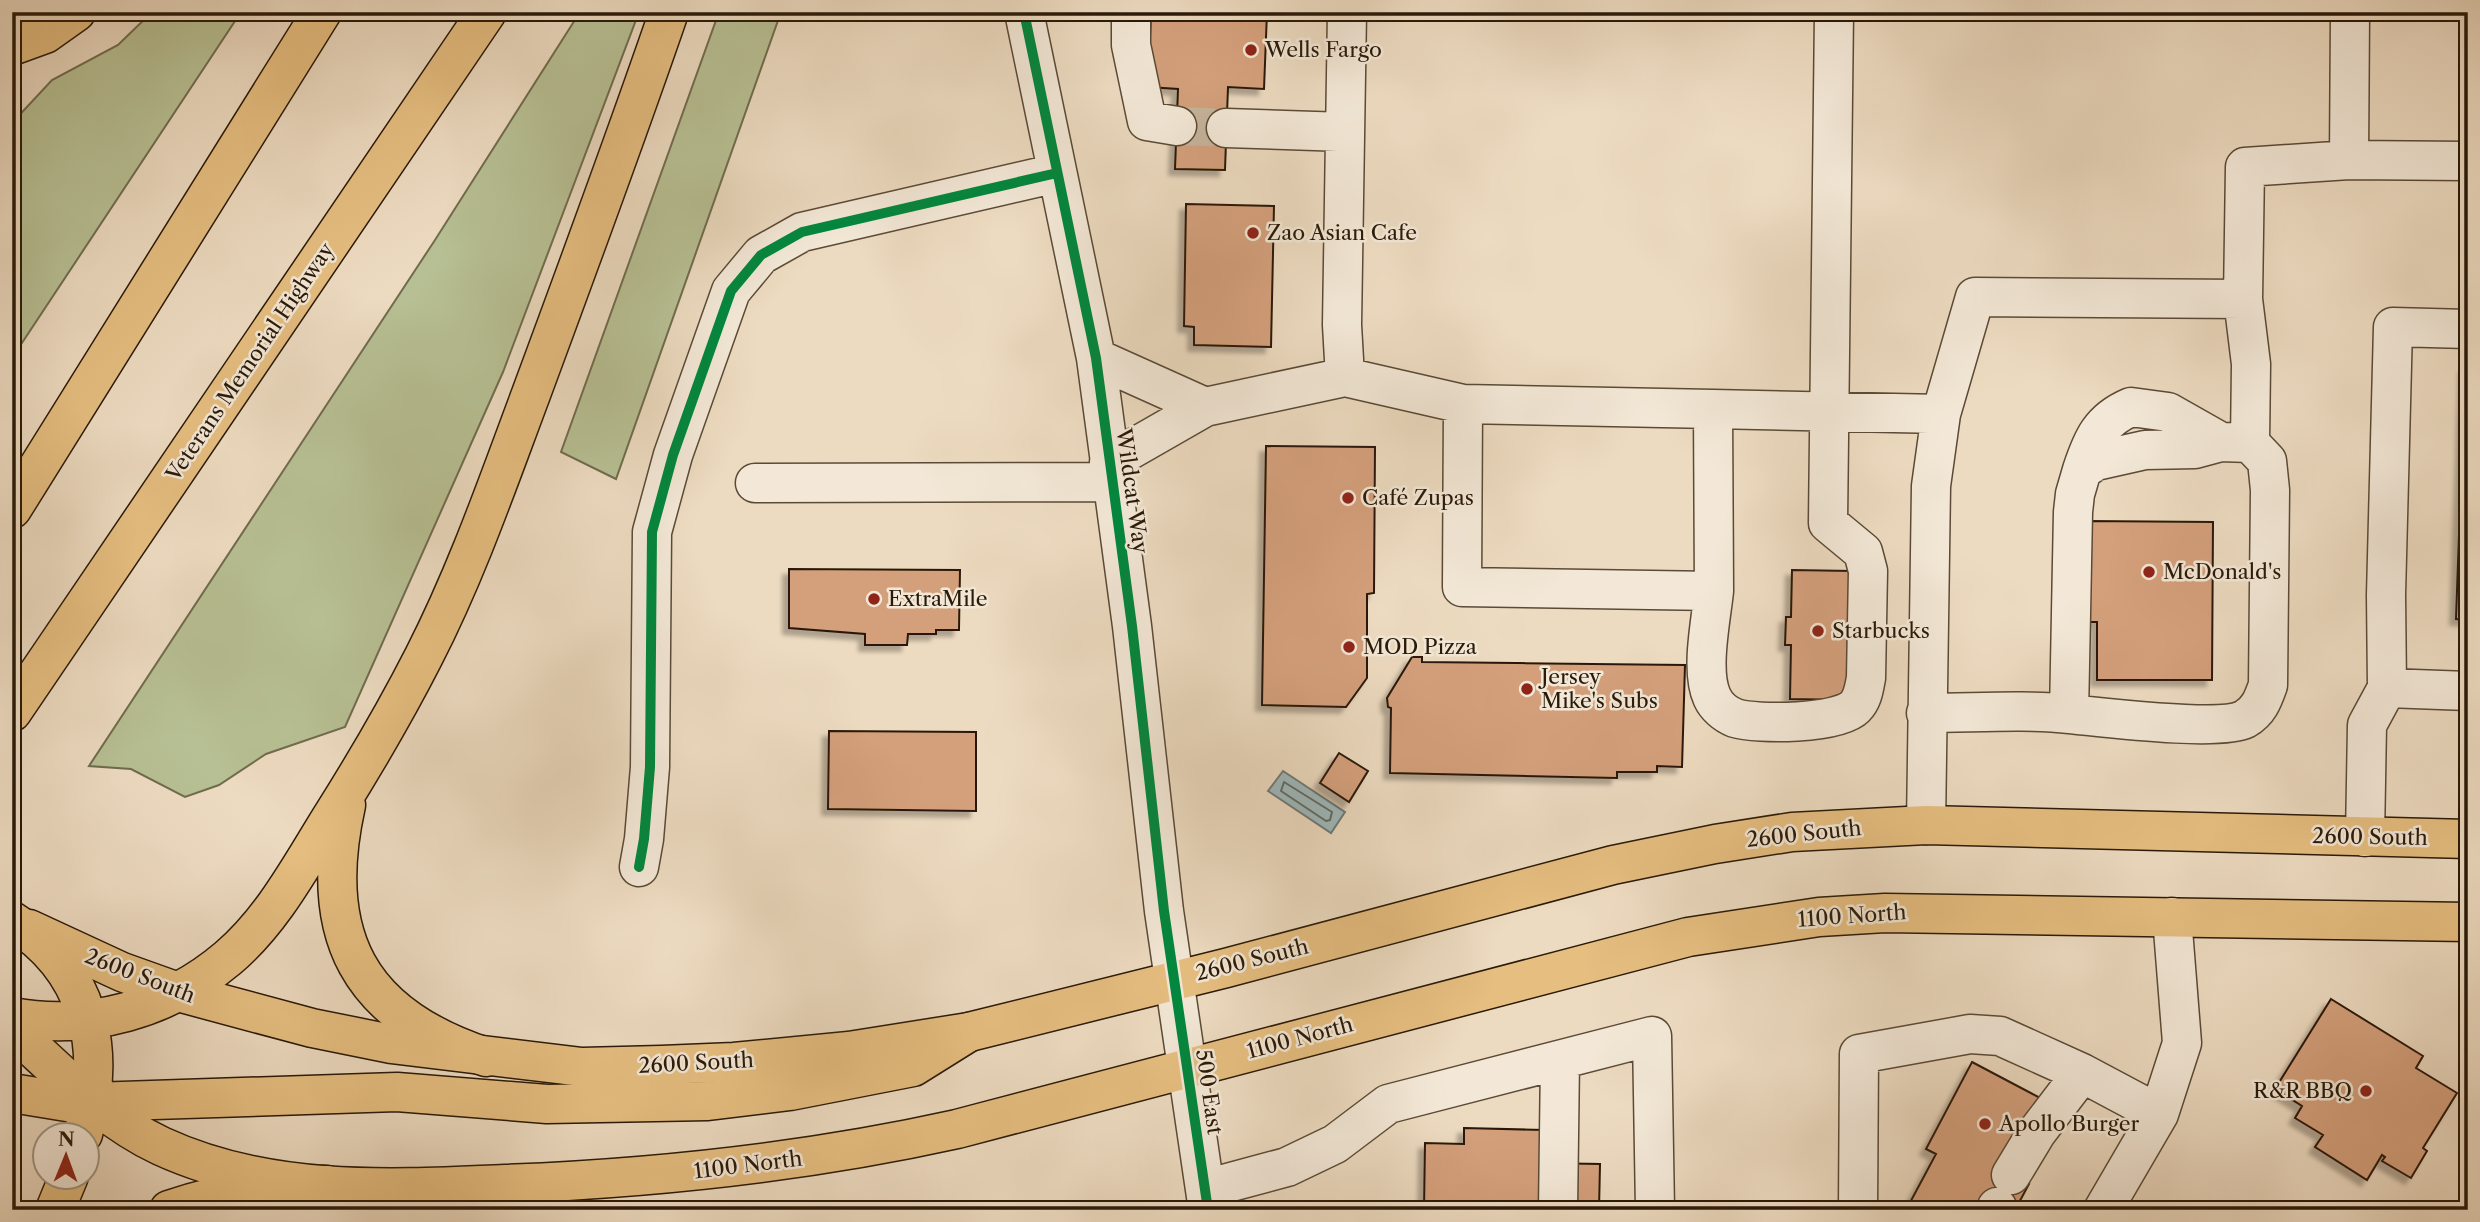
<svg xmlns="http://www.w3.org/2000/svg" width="2480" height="1222" viewBox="0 0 2480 1222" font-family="'Libre Caslon Text',serif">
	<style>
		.green { fill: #b7c094; stroke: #706c4e; stroke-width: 2 }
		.water { fill: #9db9bd; stroke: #6f7975; stroke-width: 2 }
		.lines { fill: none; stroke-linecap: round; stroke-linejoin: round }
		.shore { stroke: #636962; stroke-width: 2 }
		.building { fill: #d4a07b; stroke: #291908; stroke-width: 2; filter: url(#shadow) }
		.minor-tunnel { stroke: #c6b49c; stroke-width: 38; stroke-dasharray: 38 19; stroke-linecap: butt }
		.minor-casing { stroke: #5a4a36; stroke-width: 41 }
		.major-casing { stroke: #291908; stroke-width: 41 }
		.highway-casing { stroke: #291908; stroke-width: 41 }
		.minor { stroke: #f3e8d7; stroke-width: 38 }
		.major { stroke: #e6be80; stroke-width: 38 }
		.highway { stroke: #e6be80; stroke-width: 38 }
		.cycleway-casing { stroke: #f3e8d7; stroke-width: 15 }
		.cycleway { stroke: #00873e; stroke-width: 10 }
		.poi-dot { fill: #8f2418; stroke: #f3e8d7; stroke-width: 2.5 }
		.labels { text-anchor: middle; stroke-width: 5; stroke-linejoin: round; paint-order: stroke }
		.poi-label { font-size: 21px; fill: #291908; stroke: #f3e8d7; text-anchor: start }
		.street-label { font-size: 21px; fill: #291908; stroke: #f3e8d7 }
	</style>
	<defs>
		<filter id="shadow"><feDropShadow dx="-6" dy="6" stdDeviation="2" flood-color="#0004"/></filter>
	</defs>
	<rect width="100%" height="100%" fill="#eddbc1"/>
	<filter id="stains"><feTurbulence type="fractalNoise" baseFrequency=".00286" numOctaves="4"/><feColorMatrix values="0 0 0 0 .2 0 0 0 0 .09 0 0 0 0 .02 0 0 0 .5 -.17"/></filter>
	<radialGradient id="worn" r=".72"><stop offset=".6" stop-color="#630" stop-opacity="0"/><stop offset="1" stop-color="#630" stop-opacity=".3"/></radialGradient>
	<!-- green -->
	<path class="green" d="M152,12H241L12,358V123L52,80L118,45Z
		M580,12H639L503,372L345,727L266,754L219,785L185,797L131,769L89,766L435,240Z
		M719,12H781L616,479L561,452Z"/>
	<!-- water -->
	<path class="water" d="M1283,771L1345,812L1331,833L1268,791Z"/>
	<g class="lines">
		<!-- shore -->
		<path class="shore" d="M1284,782L1332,812L1330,820L1326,821L1281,791Z"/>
	</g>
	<!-- building -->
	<path class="building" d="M1151,12H1267L1264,89L1228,87L1225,170L1175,169L1178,89L1148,87Z
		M1186,204L1274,206L1271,347L1194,345V327L1184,326Z
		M2465,367H2468V620L2456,619Z
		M1266,446L1375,447L1374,593L1367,594V678L1346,707L1262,705Z
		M2085,521L2213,522L2212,680H2097V622H2084Z
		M789,569L960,570L959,630H936V634H908L907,645H865V634L789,628Z
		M1792,570L1852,571L1849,700L1790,699L1791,645H1785L1786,617H1791Z
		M1412,657H1422V662L1685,665L1682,767L1657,766V772H1617V778L1390,773L1391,708L1388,707L1387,698Z
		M829,731L976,732V811L828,809Z
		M1339,753L1368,771L1349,802L1320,783Z
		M2331,999L2423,1056L2416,1068L2457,1093L2423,1148L2427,1151L2411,1178L2382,1161L2385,1157L2382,1155L2367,1180L2315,1147L2323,1135L2295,1118L2302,1106L2275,1089Z
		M1972,1062L2044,1100L2005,1172L2029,1184L2015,1210H1906L1936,1154L1926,1149Z
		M1464,1128L1544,1130L1543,1163L1600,1164L1599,1210H1424L1425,1143L1464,1144Z"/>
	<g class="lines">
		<!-- minor-tunnel -->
		<path class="minor-tunnel" d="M1177,126L1226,128"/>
		<!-- minor casing -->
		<g class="minor-casing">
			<path id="minor" d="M1024,12L1096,358L1132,626L1164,911L1208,1210
				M1131,12V45L1147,121L1177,126
				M1226,128L1345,132
				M2349,160L2350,12
				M1096,358L1205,407
				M1345,377L1342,325L1347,12
				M1463,404L1713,409
				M1941,414L1975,297L2243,299L2245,167L2349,160L2468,161
				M1109,462L1205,407L1345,377L1463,404L1462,587L1714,591L1713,409L1941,414L1931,486L1926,825
				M2082,470C2092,440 2100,420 2131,407L2168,412L2221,442
				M755,483L1111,482
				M1714,591C1711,620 1700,671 1712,697C1716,706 1725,714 1735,718C1758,725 1838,724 1855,707C1863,699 1864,688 1866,678L1868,571L1863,552L1828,523L1834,12
				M2387,688L2468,691
				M1926,713C1974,713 2023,709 2070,714C2102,717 2220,732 2245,719C2259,711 2263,699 2268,685L2270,490L2267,461L2250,443L2251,364L2243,299
				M2069,714L2073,512L2075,494L2082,470L2096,461L2145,450L2195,449L2221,442L2250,443
				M2365,837L2367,725L2387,688L2386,595L2393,327L2468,329
				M639,867L644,839L650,767L652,532L673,455L731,291L761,255L802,232L1057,173
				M2011,1175L2037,1132L2082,1073
				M1205,1189L1287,1167L1335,1144L1388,1104L1652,1036L1655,1210
				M1558,1210L1560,1060
				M1858,1210L1859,1054L1970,1034L2000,1036L2082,1073L2159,1114
				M1996,1210L1997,1207
				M2103,1210L2159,1114L2182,1043L2172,917"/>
		</g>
		<!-- major casing -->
		<g class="major-casing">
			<path id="major" d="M29,929L122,972L178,992L312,1028L391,1044L582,1067L661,1065L734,1062L849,1051L969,1032L1226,968L1613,865L1715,844L1792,832L1926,825L2468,839
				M12,1029C59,1071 103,1119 161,1146C269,1196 390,1189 505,1184C658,1178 808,1162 957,1129L1688,937L1819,917L1885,913L2468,922"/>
		</g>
		<!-- highway casing -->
		<g class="highway-casing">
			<path id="highway" d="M12,46L45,34L76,12
				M12,509L322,12
				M12,712L487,12
				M346,805C317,935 358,1015 486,1057
				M12,921C91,970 107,1051 83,1134
				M12,1017C90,1031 168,1009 228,958C274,919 303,862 334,813C366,762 397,709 424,656C467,572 498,482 531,394C578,267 625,140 669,12
				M12,1093L67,1102H92L397,1092L547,1104L708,1101L790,1091L913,1067L969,1032
				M55,1210L69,1176
				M169,1210C222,1192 272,1184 327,1185"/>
		</g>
		<!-- minor -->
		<use href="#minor" class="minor"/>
		<!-- major -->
		<use href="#major" class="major"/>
		<!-- highway -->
		<use href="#highway" class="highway"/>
		<!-- cycleway casing -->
		<g class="cycleway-casing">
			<path id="cycleway" d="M1024,12L1096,358L1132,626L1164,911L1208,1210
				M639,867L644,839L650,767L652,532L673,455L731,291L761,255L802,232L1057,173"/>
		</g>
		<!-- cycleway -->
		<use href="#cycleway" class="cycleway"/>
	</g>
	<!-- markers -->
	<g class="poi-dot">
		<circle cx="1251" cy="50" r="7"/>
		<circle cx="1253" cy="233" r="7"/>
		<circle cx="1348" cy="498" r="7"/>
		<circle cx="2149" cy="572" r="7"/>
		<circle cx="874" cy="599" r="7"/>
		<circle cx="1818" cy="631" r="7"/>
		<circle cx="1349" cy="647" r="7"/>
		<circle cx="1527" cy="689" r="7"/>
		<circle cx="2366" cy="1091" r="7"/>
		<circle cx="1985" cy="1124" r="7"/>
	</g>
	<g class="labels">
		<!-- poi labels -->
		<g class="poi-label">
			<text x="1265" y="57">Wells Fargo</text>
			<text x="1267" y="240">Zao Asian Cafe</text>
			<text x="1362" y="505">Café Zupas</text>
			<text x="2163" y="579">McDonald's</text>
			<text x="888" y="606">ExtraMile</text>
			<text x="1832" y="638">Starbucks</text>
			<text x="1363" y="654">MOD Pizza</text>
			<text x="1541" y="684">Jersey<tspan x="1541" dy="24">Mike's Subs</tspan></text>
			<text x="2352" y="1098" text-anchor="end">R&amp;R BBQ</text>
			<text x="1999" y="1131">Apollo Burger</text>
		</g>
		<!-- street labels -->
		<g class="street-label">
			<text transform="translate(250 362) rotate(-56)" y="7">Veterans Memorial Highway</text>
			<text transform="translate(1132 491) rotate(82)" y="7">Wildcat Way</text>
			<text transform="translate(1804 834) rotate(-6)" y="7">2600 South</text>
			<text transform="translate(2370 837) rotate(1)" y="7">2600 South</text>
			<text transform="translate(1852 916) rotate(-4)" y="7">1100 North</text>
			<text transform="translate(1252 960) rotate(-14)" y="7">2600 South</text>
			<text transform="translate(140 976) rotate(21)" y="7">2600 South</text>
			<text transform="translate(1300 1038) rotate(-15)" y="7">1100 North</text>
			<text transform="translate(696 1063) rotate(-3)" y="7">2600 South</text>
			<text transform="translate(1209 1092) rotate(82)" y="7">500 East</text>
			<text transform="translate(748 1165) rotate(-7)" y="7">1100 North</text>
		</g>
	</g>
	<!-- margin -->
	<rect width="2480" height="1222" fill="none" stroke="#eddbc1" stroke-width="42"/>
	<rect x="14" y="14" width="2452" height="1194" fill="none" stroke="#291908" stroke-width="3.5"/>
	<rect x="21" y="21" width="2438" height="1180" fill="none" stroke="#291908" stroke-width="2"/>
	<!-- north arrow -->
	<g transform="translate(66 1156) rotate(1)"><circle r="33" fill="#f3e8d7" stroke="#a29584" stroke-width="2"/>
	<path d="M0-5L12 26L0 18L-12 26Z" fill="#8f2418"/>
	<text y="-10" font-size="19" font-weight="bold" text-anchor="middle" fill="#291908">N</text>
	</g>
	<rect width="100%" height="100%" filter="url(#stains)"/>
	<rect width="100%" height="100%" fill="url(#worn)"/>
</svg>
